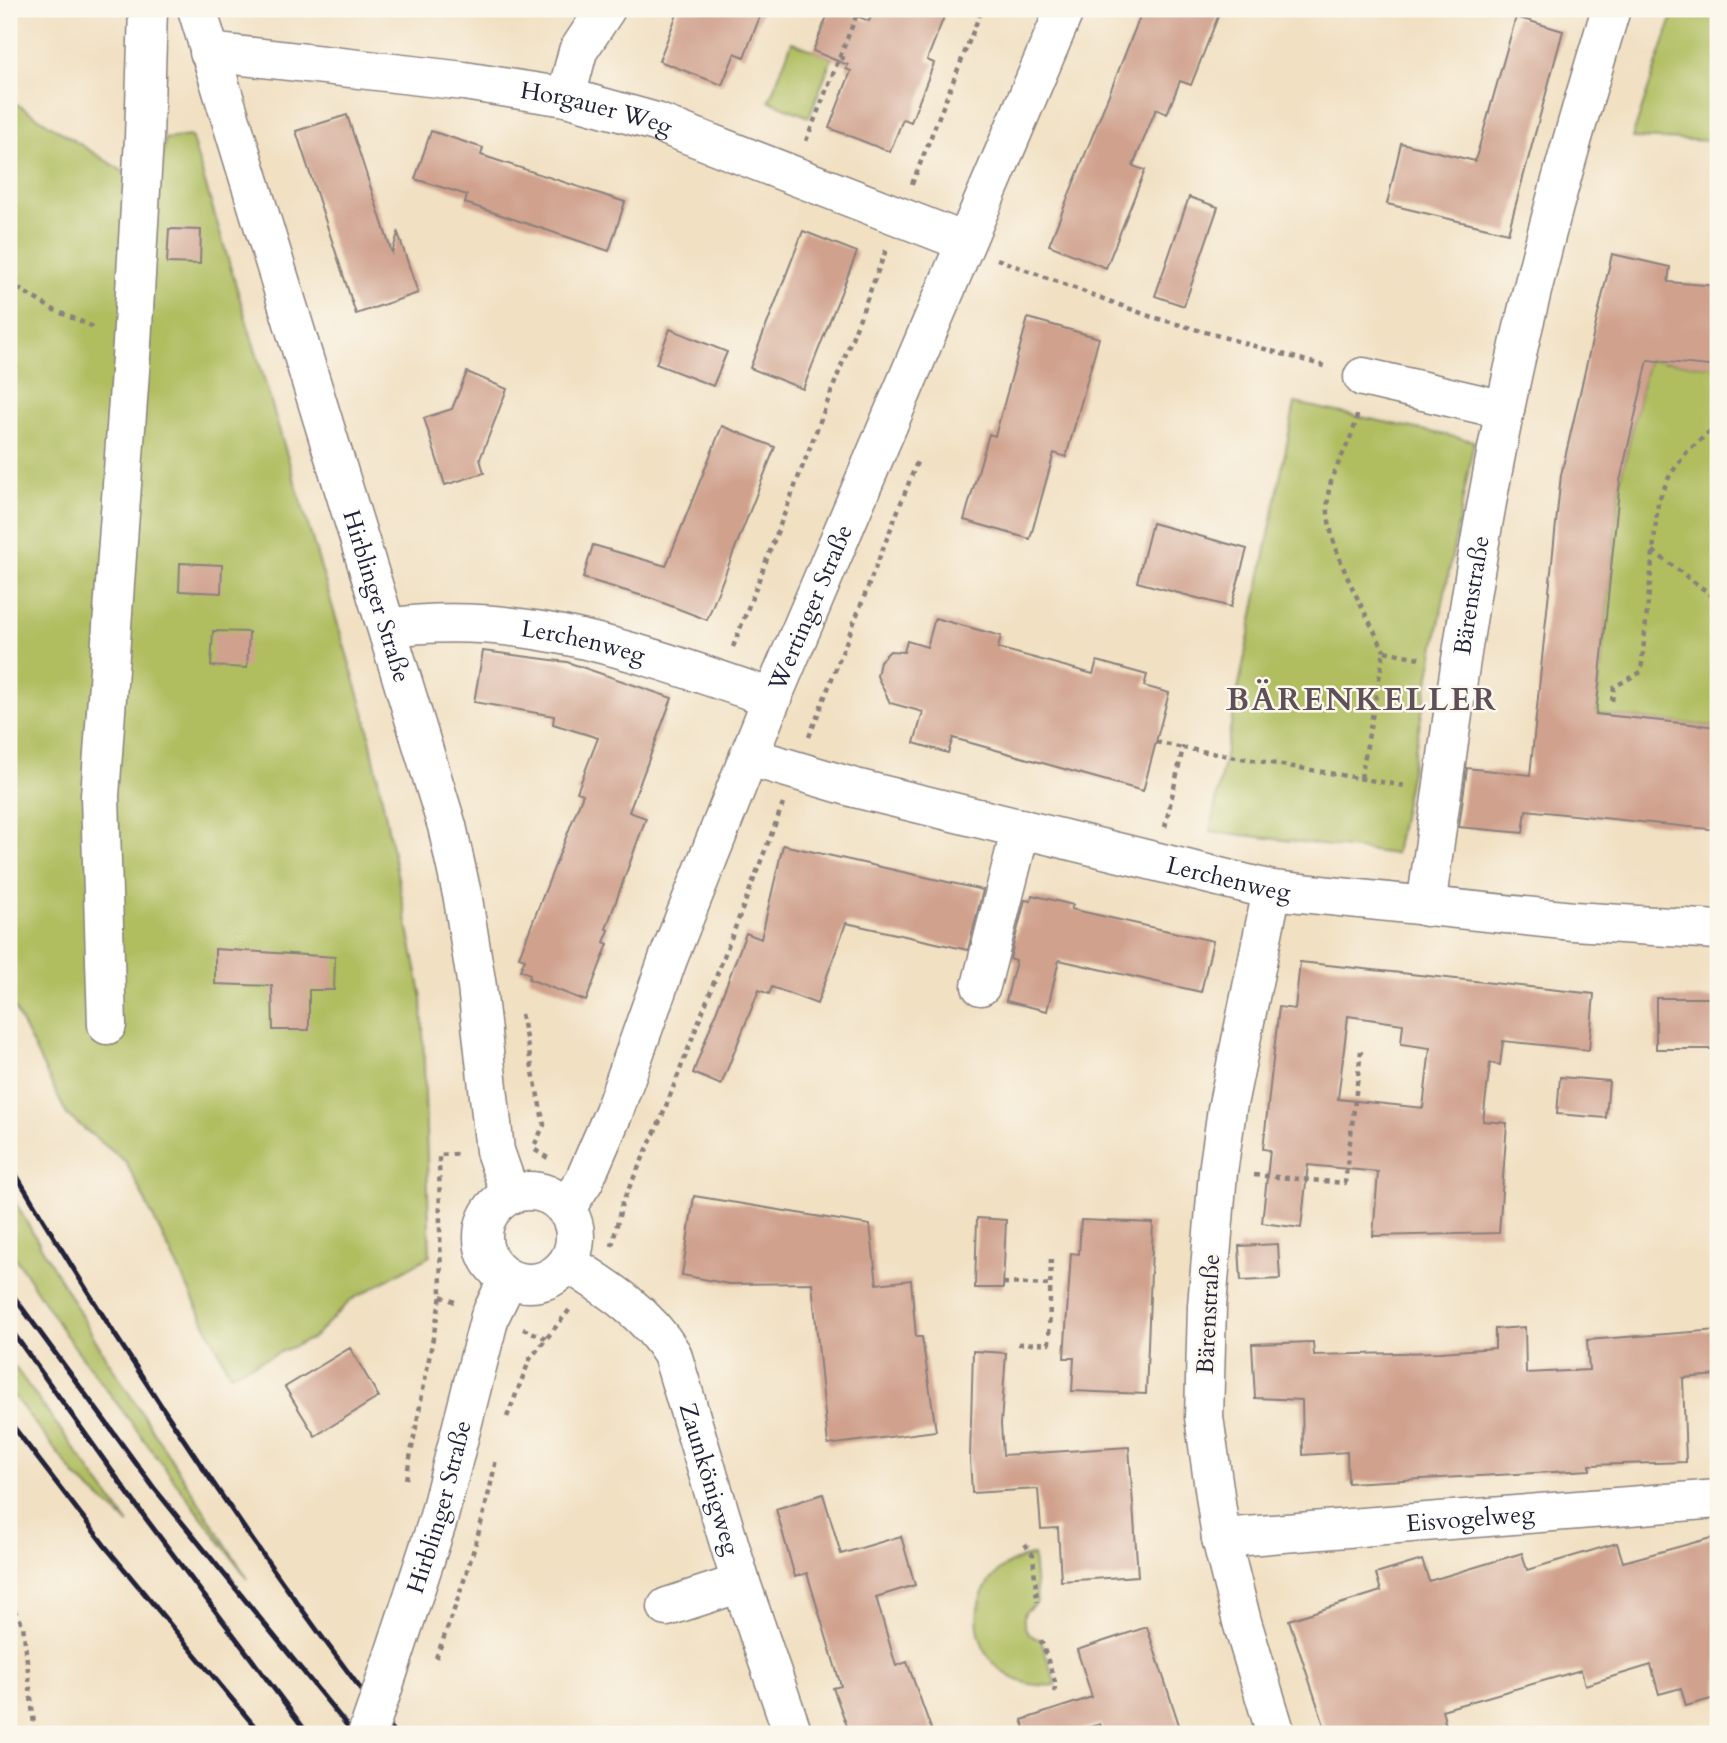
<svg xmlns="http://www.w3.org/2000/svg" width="1727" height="1743" viewBox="0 0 1727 1743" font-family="Cardo,serif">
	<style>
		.green { fill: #b0be60; stroke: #69704e; stroke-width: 2 }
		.building { fill: #d0a28e; fill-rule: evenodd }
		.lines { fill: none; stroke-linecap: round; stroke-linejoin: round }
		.minor-casing { stroke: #8a817e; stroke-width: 41 }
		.path { stroke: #8a817e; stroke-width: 4.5; stroke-dasharray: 5 5; stroke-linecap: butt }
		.minor { stroke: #fff; stroke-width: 38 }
		.rail { stroke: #22223b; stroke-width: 5 }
		.minor-bridge-casing { stroke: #8a817e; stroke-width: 41; stroke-linecap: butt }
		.minor-bridge { stroke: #fff; stroke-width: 38 }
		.labels { text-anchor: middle; stroke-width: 5; stroke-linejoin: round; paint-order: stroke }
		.street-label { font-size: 24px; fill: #22223b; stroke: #fbf7ec }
		.district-label { font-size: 32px; font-weight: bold; letter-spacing: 2px; fill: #5f4f58; stroke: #fbf7ec }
	</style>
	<rect width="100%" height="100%" fill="#fbf7ec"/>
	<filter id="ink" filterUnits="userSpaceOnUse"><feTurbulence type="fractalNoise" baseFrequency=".0143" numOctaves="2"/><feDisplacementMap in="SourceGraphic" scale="14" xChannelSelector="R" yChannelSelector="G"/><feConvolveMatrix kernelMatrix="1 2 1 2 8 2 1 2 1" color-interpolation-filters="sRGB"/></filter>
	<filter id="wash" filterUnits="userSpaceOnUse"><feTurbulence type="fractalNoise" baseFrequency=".00686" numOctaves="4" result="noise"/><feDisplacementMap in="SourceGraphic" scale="28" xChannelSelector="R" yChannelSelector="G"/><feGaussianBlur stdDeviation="1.57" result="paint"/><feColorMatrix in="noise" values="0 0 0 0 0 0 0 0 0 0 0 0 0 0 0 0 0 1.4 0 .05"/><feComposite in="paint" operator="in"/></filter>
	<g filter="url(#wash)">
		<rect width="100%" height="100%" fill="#f1e0c2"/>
		<!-- green -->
		<path class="green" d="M1675,9H1718V141L1632,138Z
			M792,42L832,58L809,117L769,101Z
			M9,99L124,172H161L165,139L191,136L366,718L422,998L430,1256L351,1300L313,1338L230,1374L126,1162L67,1115L9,997Z
			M1648,360L1718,367V727L1596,714L1620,481Z
			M1295,403L1474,441L1395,854L1210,831Z
			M9,1192L105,1356L248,1579L65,1334L9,1248Z
			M9,1359L129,1524L76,1477L9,1390Z
			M1033,1555L1037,1602L1025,1612C1021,1625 1027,1636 1041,1640L1056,1685C968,1695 945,1574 1033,1555Z"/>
		<g id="blocks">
			<!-- building -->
			<path class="building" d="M679,9H763L744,57L735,53L722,85L659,61Z
				M830,9H839L869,21L875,9H947L927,60L934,63L911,122L903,119L890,152L829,128L851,71L846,69L848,65L813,51Z
				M1143,9H1221L1191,85L1180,81L1167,114L1156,109L1133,166L1145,170L1106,268L1049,245Z
				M1516,17L1563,31L1508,233L1387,204L1401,143L1475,161Z
				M347,115L392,253L398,233L418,293L356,314L296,131Z
				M431,131L483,148L481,155L625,202L609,251L465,203L467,195L415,179Z
				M1189,197L1218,207L1184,306L1155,296Z
				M169,229L201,230L200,264L167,263Z
				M803,231L857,252L803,389L750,368Z
				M1612,254L1670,267L1668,282L1718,286V367L1648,360L1620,481L1596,714L1718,727V830L1526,810L1523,833L1459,827L1467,768L1530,775L1561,475Z
				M1028,318L1099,338L1066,457L1054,453L1030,539L964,520L989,434L995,436Z
				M670,329L727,352L713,386L656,364Z
				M467,372L507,389L480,459L484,473L445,485L424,418L452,409Z
				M722,426L775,447L707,620L653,599L583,578L593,545L666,566Z
				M1152,523L1247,549L1231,607L1137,582Z
				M180,563L222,565L221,593L179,591Z
				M935,618L1001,636L998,648L1093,674L1097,661L1147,675L1144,686L1169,693L1143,791L953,738L948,753L914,743L923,712L890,703L877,676L880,661L890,651L904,652L907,641L927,647Z
				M213,631L249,632L247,668L211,666Z
				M483,651L567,662L672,698L629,812L646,818L606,929L609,930L604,942L608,944L586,1001L529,979L530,974L520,970L525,959L519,957L583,794L577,792L598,738L553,724L554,716L474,702Z
				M783,845L983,890L968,950L846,923L817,1004L772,987L769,994L759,990L721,1085L693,1073L746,933L761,939Z
				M1032,895L1073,905L1071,909L1213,941L1201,992L1059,960L1047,1011L1006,1001L1016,961L1010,959L1025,900L1031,901Z
				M215,949L335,957L334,990H309V1030H273L272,986L215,984Z
				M1300,962L1594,994L1589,1050L1503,1041L1500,1065L1490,1063L1483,1121L1507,1123L1499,1233L1373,1236L1378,1172L1308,1165L1301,1228L1262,1223L1270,1150L1263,1149L1279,1007L1295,1009ZM1348,1016L1403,1024L1401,1044L1430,1048L1423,1108L1338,1099Z
				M1656,998H1718V1049H1656Z
				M1560,1077L1609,1081L1606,1118L1557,1114Z
				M694,1196L870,1225L877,1284L911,1280L916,1337H922L936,1431L828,1445L812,1283L729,1284L682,1275Z
				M977,1218L1006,1220L1003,1288H975Z
				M1081,1220L1153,1223L1146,1394L1072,1391L1074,1358H1064L1071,1253L1079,1254Z
				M1278,1244L1280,1279L1241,1281L1239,1246Z
				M1525,1327L1526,1373L1589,1370L1587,1340L1718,1330V1375L1683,1378L1686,1462L1590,1465V1470L1348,1483L1347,1452L1303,1455L1302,1400L1255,1398L1252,1344L1313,1342L1314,1355L1441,1352L1495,1348V1329Z
				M350,1348L379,1397L315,1436L285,1387Z
				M973,1351L1006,1353L1001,1424L1003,1455L1129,1447L1138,1576L1061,1581L1058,1528L1041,1529L1038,1489L972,1493L970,1458Z
				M823,1494L841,1554L901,1536L915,1585L876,1597L896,1666L907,1662L933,1734H850L833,1688L841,1686L807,1573L795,1577L776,1509Z
				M1711,1538L1718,1563V1697L1686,1706L1681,1688L1659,1694L1651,1665L1585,1685L1581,1670L1442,1710L1447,1730L1432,1734H1327L1289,1620L1381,1591L1376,1574L1422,1560L1429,1581L1522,1553L1527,1570L1617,1543L1623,1562Z
				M1147,1627L1182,1734H1104L1100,1724L1067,1734H1027L1022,1720L1092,1697L1077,1650Z"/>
		</g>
	</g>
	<g filter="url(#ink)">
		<use href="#blocks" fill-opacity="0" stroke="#8a817e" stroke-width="2"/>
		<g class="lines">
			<!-- minor casing -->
			<g class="minor-casing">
				<g id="minor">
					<path id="s1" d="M197,9L447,826L463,899L477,987L495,1151L510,1194"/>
					<path id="s2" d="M209,52L464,81L566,97L656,122L965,242"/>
					<path d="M566,97L578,51L606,9"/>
					<path d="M1363,377L1505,410"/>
					<path id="s3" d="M387,628C522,608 646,655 772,698"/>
					<path id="s4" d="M750,757L855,788L1272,890L1573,921L1718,930"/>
					<path d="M1272,890L1227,1109L1218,1172L1207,1306L1204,1417L1221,1538L1242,1622L1276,1734"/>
					<path id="s5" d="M1426,907C1449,740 1471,574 1505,409C1533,274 1571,141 1611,9"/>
					<path d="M981,986L1021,828"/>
					<path d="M107,1025L100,796L132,343L144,138L148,9"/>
					<circle cx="529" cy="1237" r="46"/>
					<path id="s6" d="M566,1208L584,1181L613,1114L668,959L772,698L1065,9"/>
					<path id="s7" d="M568,1263C609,1289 647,1313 672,1354L741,1583L793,1734"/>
					<path id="s8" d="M1221,1538L1718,1499"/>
					<path d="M667,1607L741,1583"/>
					<path id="s9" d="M381,1694L438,1520L490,1316L508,1279"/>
				</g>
			</g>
			<!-- path -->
			<path class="path" d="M840,57L849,61
				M806,141L859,9
				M912,184L982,9
				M997,259L1149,316L1328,367
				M9,283L54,310L96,328
				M1357,415C1353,443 1331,468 1328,496C1323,544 1364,608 1384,651
				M1653,551L1718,600
				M733,647L886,250
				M1612,701L1614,687L1641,672L1658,502L1670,475L1686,453L1718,424
				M809,737L917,462
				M1156,742L1183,748
				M1361,778L1384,651L1424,659
				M1165,827L1183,748L1405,786
				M521,1014L544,1125L535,1144
				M535,1150L551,1160
				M1254,1175L1345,1183L1361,1051
				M612,1246L622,1203L661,1119L783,804
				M1003,1283L1051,1285
				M441,1296L457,1303
				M523,1329L546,1338
				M1018,1344L1049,1343L1051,1255
				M507,1417L530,1359L571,1308
				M406,1479L441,1296L439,1155L457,1154
				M1025,1544L1033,1555L1037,1602
				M9,1601L23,1625L35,1734
				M1041,1640L1056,1685L1054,1692
				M436,1658C461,1594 483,1527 496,1459"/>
			<!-- minor -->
			<use href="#minor" class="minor"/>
			<!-- rail -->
			<path class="rail" d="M9,1163C127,1361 254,1551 395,1734
				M9,1290L154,1488L354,1734
				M9,1327L144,1516L308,1734
				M9,1421L105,1546L261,1734"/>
			<!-- minor-bridge casing -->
			<g class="minor-bridge-casing">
				<path id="minor-bridge" d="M367,1734L381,1694"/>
			</g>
			<!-- minor-bridge -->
			<use href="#minor-bridge" class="minor-bridge"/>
		</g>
	</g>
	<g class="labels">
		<!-- street labels -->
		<g class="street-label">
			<text dy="8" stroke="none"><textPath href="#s2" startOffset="392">Horgauer Weg</textPath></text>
			<text dy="8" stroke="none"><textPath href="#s1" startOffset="614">Hirblinger Straße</textPath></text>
			<text dy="8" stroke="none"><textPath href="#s5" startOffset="315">Bärenstraße</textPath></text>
			<text dy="8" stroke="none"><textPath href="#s6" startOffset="649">Wertinger Straße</textPath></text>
			<text dy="8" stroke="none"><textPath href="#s3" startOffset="198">Lerchenweg</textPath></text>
			<text dy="8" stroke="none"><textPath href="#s4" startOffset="494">Lerchenweg</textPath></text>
			<text transform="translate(1208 1314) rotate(-87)" y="8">Bärenstraße</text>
			<text dy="8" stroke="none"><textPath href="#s7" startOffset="270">Zaunkönigweg</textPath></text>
			<text dy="8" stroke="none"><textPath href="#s9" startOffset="196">Hirblinger Straße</textPath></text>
			<text dy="8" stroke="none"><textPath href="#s8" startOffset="250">Eisvogelweg</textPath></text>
		</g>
		<!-- district labels -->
		<g class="district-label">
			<text x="1362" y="710">BÄRENKELLER</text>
		</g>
	</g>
	<!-- margin -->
	<rect width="1727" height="1743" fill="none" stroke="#fbf7ec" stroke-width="35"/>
</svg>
